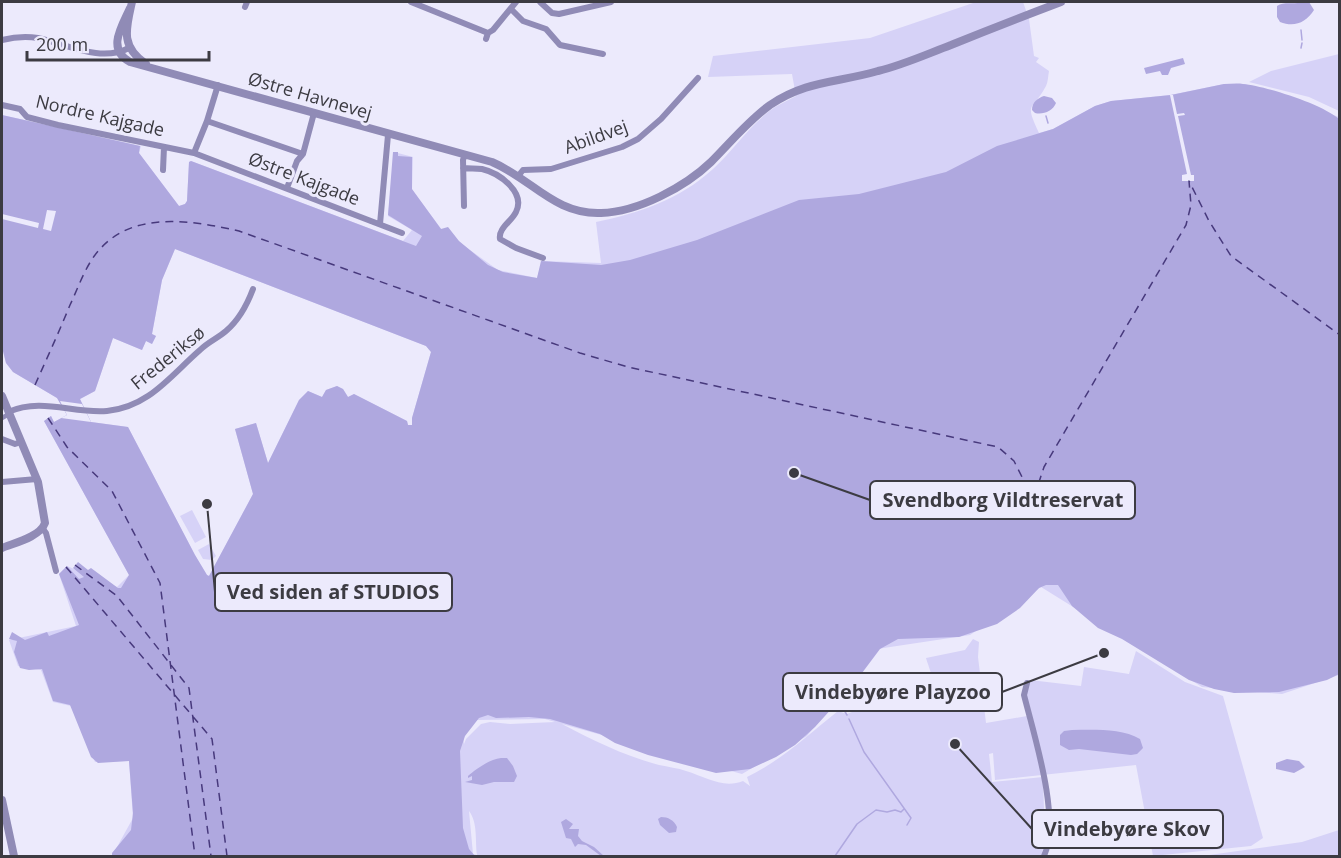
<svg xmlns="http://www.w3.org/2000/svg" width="1341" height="858" viewBox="0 0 1341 858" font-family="'Open Sans',sans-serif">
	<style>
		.green { fill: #d6d2f7; fill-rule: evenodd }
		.water { fill: #afa8df; fill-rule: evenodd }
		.pier { fill: #eceafc }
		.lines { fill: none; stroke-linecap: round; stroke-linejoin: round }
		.stream { stroke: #afa8df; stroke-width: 1.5 }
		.ferry { stroke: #47397c; stroke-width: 1.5; stroke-dasharray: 8 6; stroke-linecap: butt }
		.pedestrian { stroke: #908bb6; stroke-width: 4.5 }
		.minor { stroke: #908bb6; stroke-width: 6 }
		.tertiary { stroke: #908bb6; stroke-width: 8 }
		.labels { text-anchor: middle; stroke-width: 6; stroke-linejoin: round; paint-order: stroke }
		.street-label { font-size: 18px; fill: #3c3b42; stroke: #eceafc }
		.leader { fill: none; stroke: #3c3b42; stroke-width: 2 }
		.callout-dot { fill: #3c3b42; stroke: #eceafc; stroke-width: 2 }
		.callout { fill: #eceafc; stroke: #3c3b42; stroke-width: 2 }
		.callout-label { font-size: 20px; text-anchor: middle; font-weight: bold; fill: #3c3b42 }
	</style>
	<rect width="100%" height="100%" fill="#eceafc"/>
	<!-- green -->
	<path class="green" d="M976,2H1023L1029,19L1034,56L1039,58L1036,62L1049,71C1048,76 1048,82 1046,86C1032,112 1024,101 1039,133L1053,129L1095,106L1111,101L1170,95L1224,84H1244L1339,117V675L1282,694L1202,687L1041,587L970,635L877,649L807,736L742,774L562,724C592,740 625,756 659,765C668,767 678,768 686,771C706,777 723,789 743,781L750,786L747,777C782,760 808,735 838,711L847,714L852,712L875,681L892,672L901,674L905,682L902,691C909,701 918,703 930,701C939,688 930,672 926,658L965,650L973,639L979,642L978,657L986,723L1027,716L1028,723H1034L1026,695L1030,680L1081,686L1084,667L1129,674L1136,651L1185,682L1223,696L1263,838L1251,846L1153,856L1136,765L995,780L993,753L989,754L992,782L1043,777L1045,842L1041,856H574L572,855L540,856H112L133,818L129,761L95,762L71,706L53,702L41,670L18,666L9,640L76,626L59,574L67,566L117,587L129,575L44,421L51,416L54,422L67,415L57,398L13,372L6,363L2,347V115L141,146L139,153L179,206L185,204L187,201L189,162L191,161L403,241L412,230L388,216L394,152L413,157L412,190L442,230L498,270L537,278L542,261L601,263L596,222C639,213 679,200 713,169C734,150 751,123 775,107C782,103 789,100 796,96L792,74L708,77L713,56L870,38ZM175,249L426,346L431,352L412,418V425H408L407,421L354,394L348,397L343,389L337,386L326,390L322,397L308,391L299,400L268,463L256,423L235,429L253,494L209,576L207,575L195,555L128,427L91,422L80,399L95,391L113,338L142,350L146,341L152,344L156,336L152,334L162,280ZM545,719L555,722L510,724L490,722L481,724L466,739L464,744L463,735L477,720ZM469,811C478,823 475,840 477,855L473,854Z
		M1339,54V111L1309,97L1249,82L1271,71Z
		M192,510L206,537L195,543L180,516Z
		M209,544L216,556L212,560L203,559L198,550Z
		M1339,830V856H1202L1302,842Z"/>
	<!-- water -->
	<path class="water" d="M1302,2H1309L1314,10C1306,22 1295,28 1280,22L1277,17V6C1284,1 1294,5 1302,2Z
		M1183,58L1185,64L1171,68L1168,75H1162L1160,71L1146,74L1144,68Z
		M1224,84C1230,84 1237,83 1243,84C1265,86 1322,104 1339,119V674L1327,680L1279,692L1234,693L1214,689L1189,680L1122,639L1098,628L1072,606L1058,585H1046L1039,588L1020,608L997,624L959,637L898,639L880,649L853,685L815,727L795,745L776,757L750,769L716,773L648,755L615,743L600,734L550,719L529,717L496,718L488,715L479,718L465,736L460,751L463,828L469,849L475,856H112V853L131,830L133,813L129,761L98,763L91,757L70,705L53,701L42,669L29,670L20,668L14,652L17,641L9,639L12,632L25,640L47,632L49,636L79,625L59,574L67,566L79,579L84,577L73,568L78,562L88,570L91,568L118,588H121L129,575L44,421L51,416L54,422L67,415L57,398L13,372L6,363L2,347V115L140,146L139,153L179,206L185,204L187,201L189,162L191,161L416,246L422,236L388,215L393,152H398V156L412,157V189L441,229L448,227L459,241L488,265L503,272L537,278L541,261L601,265L630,260L697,240L799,200L859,194L946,172L997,146L1053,129L1095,106L1111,101L1171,95ZM175,249L426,346L431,352L412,418V425H408L407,421L354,394L348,397L343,389L337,386L326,390L322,397L308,391L299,400L268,463L256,423L235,429L253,494L209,576L207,575L195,555L128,427L91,422L80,399L95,391L113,338L142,350L146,341L152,344L156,336L152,334L162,280Z
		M1044,96L1052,98L1056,103C1053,111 1043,115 1035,113L1032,110C1032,102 1038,98 1044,96Z
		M1072,730C1093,730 1121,728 1140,739L1143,748L1137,754L1131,755L1079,749L1069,750L1060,745V735L1064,731Z
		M501,758H507L513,766L517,776L514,782H494L482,785L465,782L472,780V776L468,778V776C476,769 490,759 501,758Z
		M1287,759L1299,761L1305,767L1294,773L1276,769V763Z
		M661,817C668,817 674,820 677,827L676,832L669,833L660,825L658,819Z
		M566,819L573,824L569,829H579L578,836L582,841L594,847L604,856H601L586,845L578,844L575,847L571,839L566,838L561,822Z"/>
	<!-- pier -->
	<path class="pier" d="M1170,95H1173L1177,114L1184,113L1185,115L1178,116L1191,175H1194V181H1182V175L1187,174Z
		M47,210L56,211L51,231L43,229Z
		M2,214L39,223L38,228L2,219Z
		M60,401L82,404L91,422L61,418L67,415Z"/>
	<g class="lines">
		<!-- stream -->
		<path class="stream" d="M1301,30L1302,40
			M1301,48L1302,43
			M1046,116L1048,123
			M838,700L847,715
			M849,719L864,752L911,818L907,825
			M835,856L857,824L876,810L887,812L895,810L901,812L904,809"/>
		<!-- ferry -->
		<path class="ferry" d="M35,385C47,358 59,332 70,305C79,286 86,264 100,249C135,210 194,221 239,231L580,353L628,367L998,447L1014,461L1024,481L1033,517L1036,491L1044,467L1186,225L1191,205L1189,181L1209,221L1231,256L1340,335
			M48,418L67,447L112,491L160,583L195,856
			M75,565L117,596L189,688L211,856
			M66,567L212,739L227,856"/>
		<!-- pedestrian -->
		<path class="pedestrian" d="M2,418L9,414"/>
		<!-- minor -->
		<path class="minor" d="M411,2L488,33
			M540,2L552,13L559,14L611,2
			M245,7L247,2
			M511,9L523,21L546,29L560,45L603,54
			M486,39L488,33L493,30L516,2
			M2,40C14,37 26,36 38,38C67,44 100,63 129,48
			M2,105L20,109L27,117L58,125L194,153L402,233
			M207,121L303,154
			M194,153L207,121L218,85
			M463,168C469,169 476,168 482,169C499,173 526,192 516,212C512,221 498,228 500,239L516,248L543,258
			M163,170L164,147
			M519,175L523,170L551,169L622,147L638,139L661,119L698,78
			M287,188L297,161L303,154L314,113
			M464,206L463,160L465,154
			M380,224L388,135
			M8,412C42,397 73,414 107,411C149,407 171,375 200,350C208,342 218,338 226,331C239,320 247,305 253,289
			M2,439L15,444L21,442
			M2,482L37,479
			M43,529L46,533L56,571
			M1027,683L1024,695C1034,735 1061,819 1044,856"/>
		<!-- tertiary -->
		<path class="tertiary" d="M132,2C126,29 120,46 146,64
			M130,8C122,26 106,49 130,62L492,162C532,179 555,215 601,213C638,212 685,187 711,162C730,143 748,121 770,105C807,80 837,83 878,71C903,65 927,54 951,45C988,30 1024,16 1061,2
			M2,396L38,482L45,523C40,537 14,543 2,548
			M2,800L14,856"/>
	</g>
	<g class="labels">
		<!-- street labels -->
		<g class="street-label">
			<text transform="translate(310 96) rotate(16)" y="6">Østre Havnevej</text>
			<text transform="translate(100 116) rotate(13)" y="6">Nordre Kajgade</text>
			<text transform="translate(596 137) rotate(-20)" y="6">Abildvej</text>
			<text transform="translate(304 179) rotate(21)" y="6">Østre Kajgade</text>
			<text transform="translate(168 358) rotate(-39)" y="6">Frederiksø</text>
		</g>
	</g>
	<!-- callouts -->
	<path class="leader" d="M794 473L870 500M207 504L215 592M1104 653L1002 692M955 744L1032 829"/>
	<g class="callout-dot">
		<circle cx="794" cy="473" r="6"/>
		<circle cx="207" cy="504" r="6"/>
		<circle cx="1104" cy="653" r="6"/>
		<circle cx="955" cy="744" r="6"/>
	</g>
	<g class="callout">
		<rect x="870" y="481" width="265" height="38" rx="6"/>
		<rect x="215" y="573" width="237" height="38" rx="6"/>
		<rect x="783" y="673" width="219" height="38" rx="6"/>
		<rect x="1032" y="810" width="191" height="38" rx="6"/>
	</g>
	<g class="callout-label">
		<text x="1003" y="507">Svendborg Vildtreservat</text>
		<text x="333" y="599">Ved siden af STUDIOS</text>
		<text x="893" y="699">Vindebyøre Playzoo</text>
		<text x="1127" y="836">Vindebyøre Skov</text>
	</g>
	<!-- border -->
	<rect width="1341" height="858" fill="none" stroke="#3c3b42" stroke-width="6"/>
	<!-- scale -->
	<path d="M27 51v9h182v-9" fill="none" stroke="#3c3b42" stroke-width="3"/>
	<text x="36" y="51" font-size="18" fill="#3c3b42" stroke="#eceafc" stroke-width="4.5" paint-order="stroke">200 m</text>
</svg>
